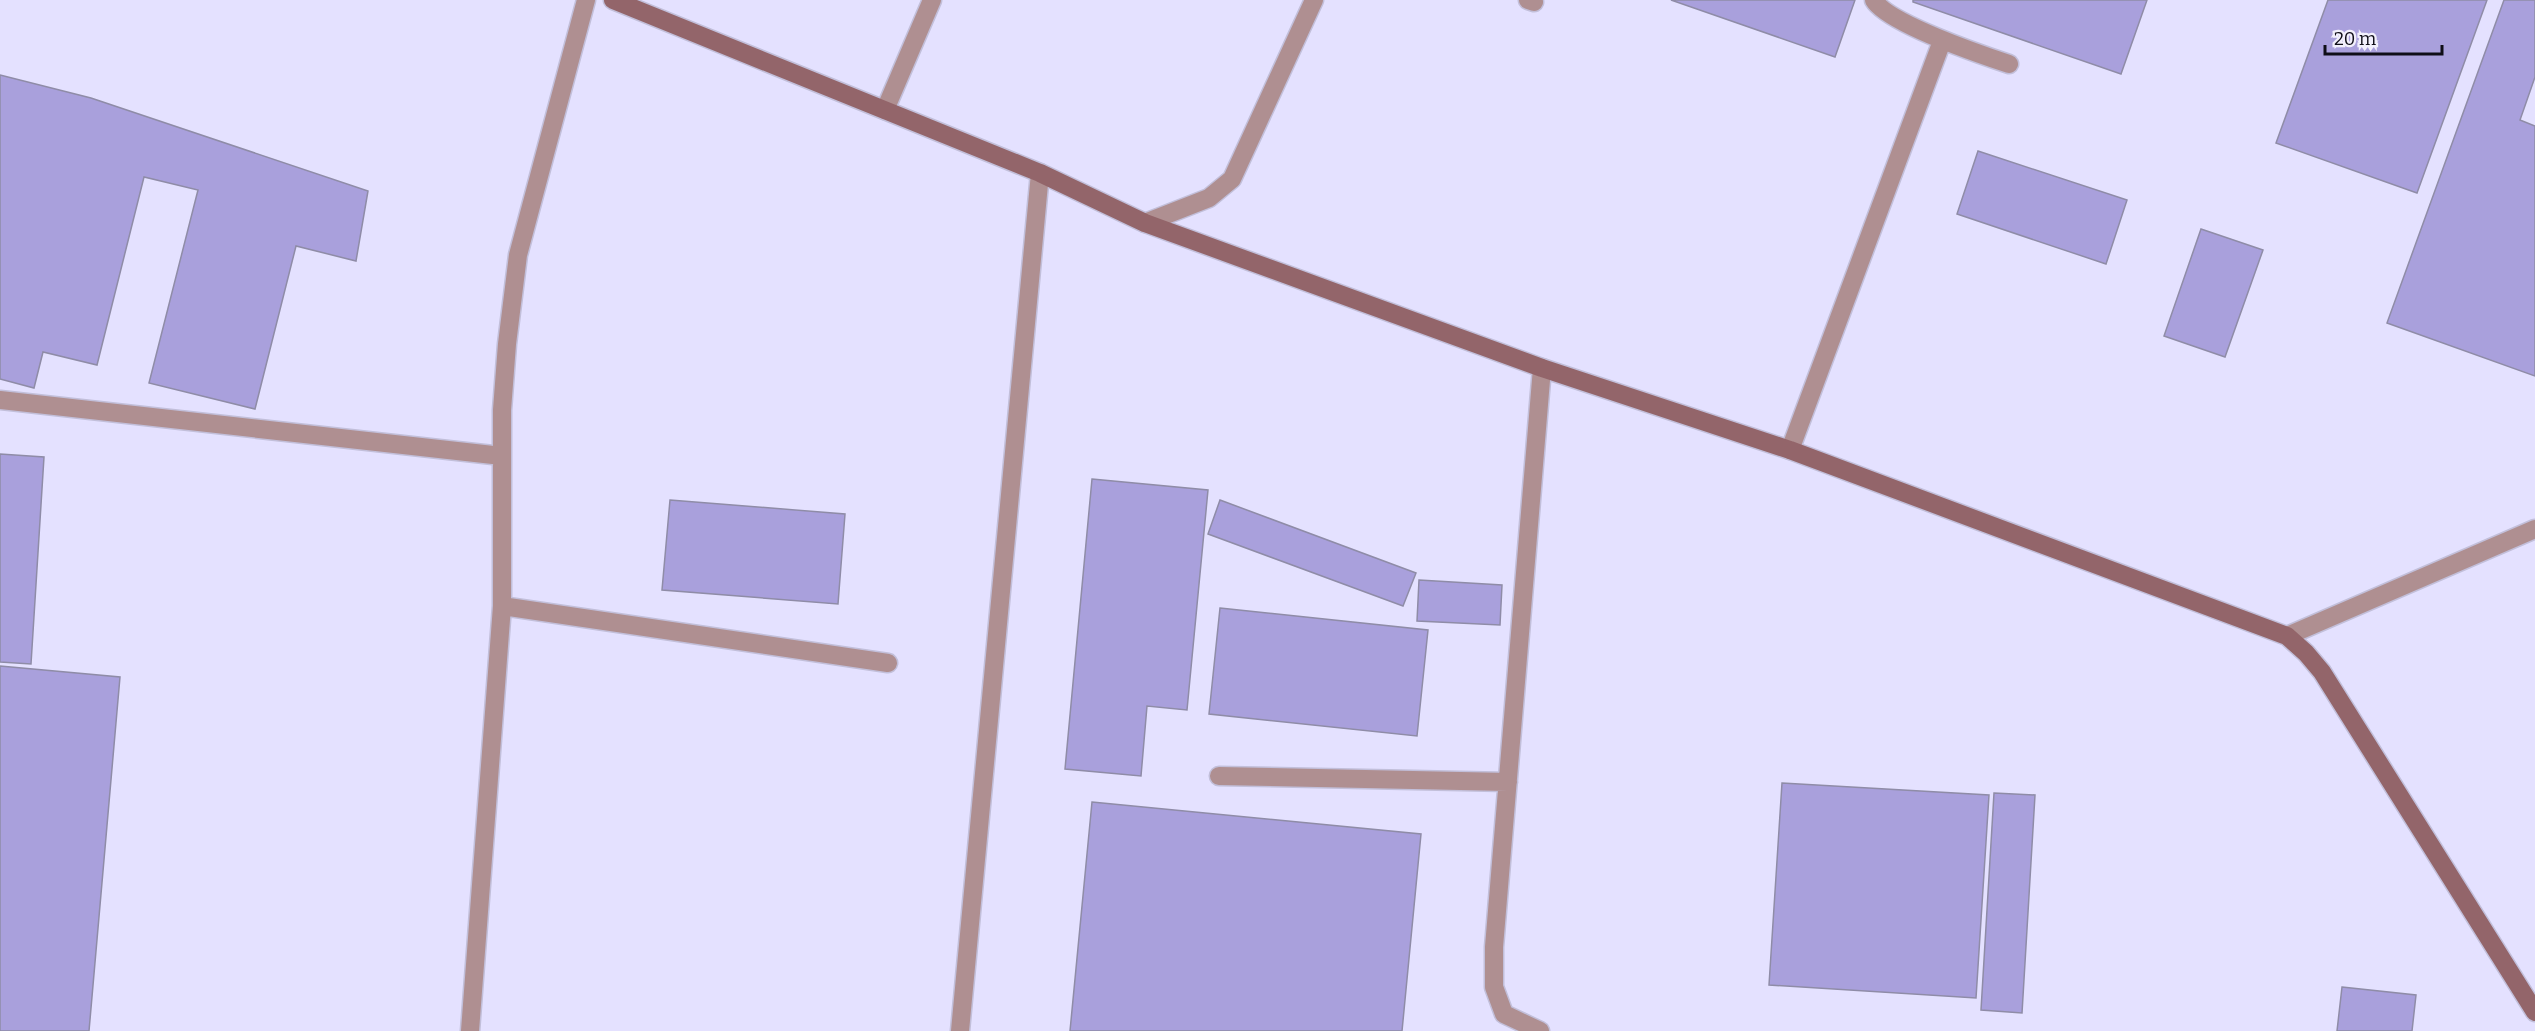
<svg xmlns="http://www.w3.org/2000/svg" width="2535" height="1031" viewBox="0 0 2535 1031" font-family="Bitter,serif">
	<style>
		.building { fill: #a9a0dc; stroke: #8f8ca7; stroke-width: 1.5 }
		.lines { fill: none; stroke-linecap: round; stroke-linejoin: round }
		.lane-casing { stroke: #c2bfda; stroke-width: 21 }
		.street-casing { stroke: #c2bfda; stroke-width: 21 }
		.secondary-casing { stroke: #c2bfda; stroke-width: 21 }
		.lane { stroke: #af8f91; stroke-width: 18 }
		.street { stroke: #af8f91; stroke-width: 18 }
		.secondary { stroke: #93656a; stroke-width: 18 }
	</style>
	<rect width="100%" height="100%" fill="#e4e1ff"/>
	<!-- building -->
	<path class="building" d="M1671,0H1855L1835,57Z
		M1913,0H2147L2121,74L1913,2Z
		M2328,0H2487L2417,193L2276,143Z
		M2504,0H2535V77L2520,120L2535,126V376L2387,323Z
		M0,75L91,98L368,191L356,261L296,246L255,409L149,383L198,190L144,177L97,365L43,352L34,388L0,379Z
		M1978,151L2127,200L2106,264L1957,214Z
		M2201,229L2263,250L2225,357L2164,336Z
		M0,454L44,457L31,664L0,662Z
		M1092,479L1208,490L1187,710L1147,706L1141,776L1065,769Z
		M670,500L845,514L838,604L662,590Z
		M1220,500L1416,573L1403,606L1208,534Z
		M1419,580L1502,585L1500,625L1417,621Z
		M1220,608L1428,630L1417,736L1209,714Z
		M0,666L120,677L89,1031H0Z
		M1782,783L1989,795L1976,998L1769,985Z
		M1994,793L2035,795L2022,1013L1981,1010Z
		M1092,802L1421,834L1402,1031H1070Z
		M2342,987L2416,995L2412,1031H2337Z"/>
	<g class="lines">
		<!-- lane casing -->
		<g class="lane-casing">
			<path id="lane" d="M1528,0L1534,2
				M1874,0C1887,23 1982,55 2009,64
				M885,110L932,0
				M1145,223L1209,198L1232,179L1314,0
				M0,400L502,456
				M1790,450L1942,41
				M502,606L888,663
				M1219,776L1508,782
				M470,1031L502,606V410L507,344L518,255L586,0
				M1540,1031L1504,1014L1494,987V947L1542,368"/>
		</g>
		<!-- street casing -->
		<g class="street-casing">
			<path id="street" d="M2287,636L2535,529
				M960,1031L1040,173"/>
		</g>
		<!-- secondary casing -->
		<g class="secondary-casing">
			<path id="secondary" d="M613,0L1040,173L1145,223L1542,368L1790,450L2287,636L2306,653L2322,672L2535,1012"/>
		</g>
		<!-- lane -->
		<use href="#lane" class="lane"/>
		<!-- street -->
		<use href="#street" class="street"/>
		<!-- secondary -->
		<use href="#secondary" class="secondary"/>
	</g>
	<!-- scale -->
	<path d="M2325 45v9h117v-9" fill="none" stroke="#0f0e17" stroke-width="3"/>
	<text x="2334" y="45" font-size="18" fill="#0f0e17" stroke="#f2f0fc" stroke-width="4.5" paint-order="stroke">20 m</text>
</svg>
